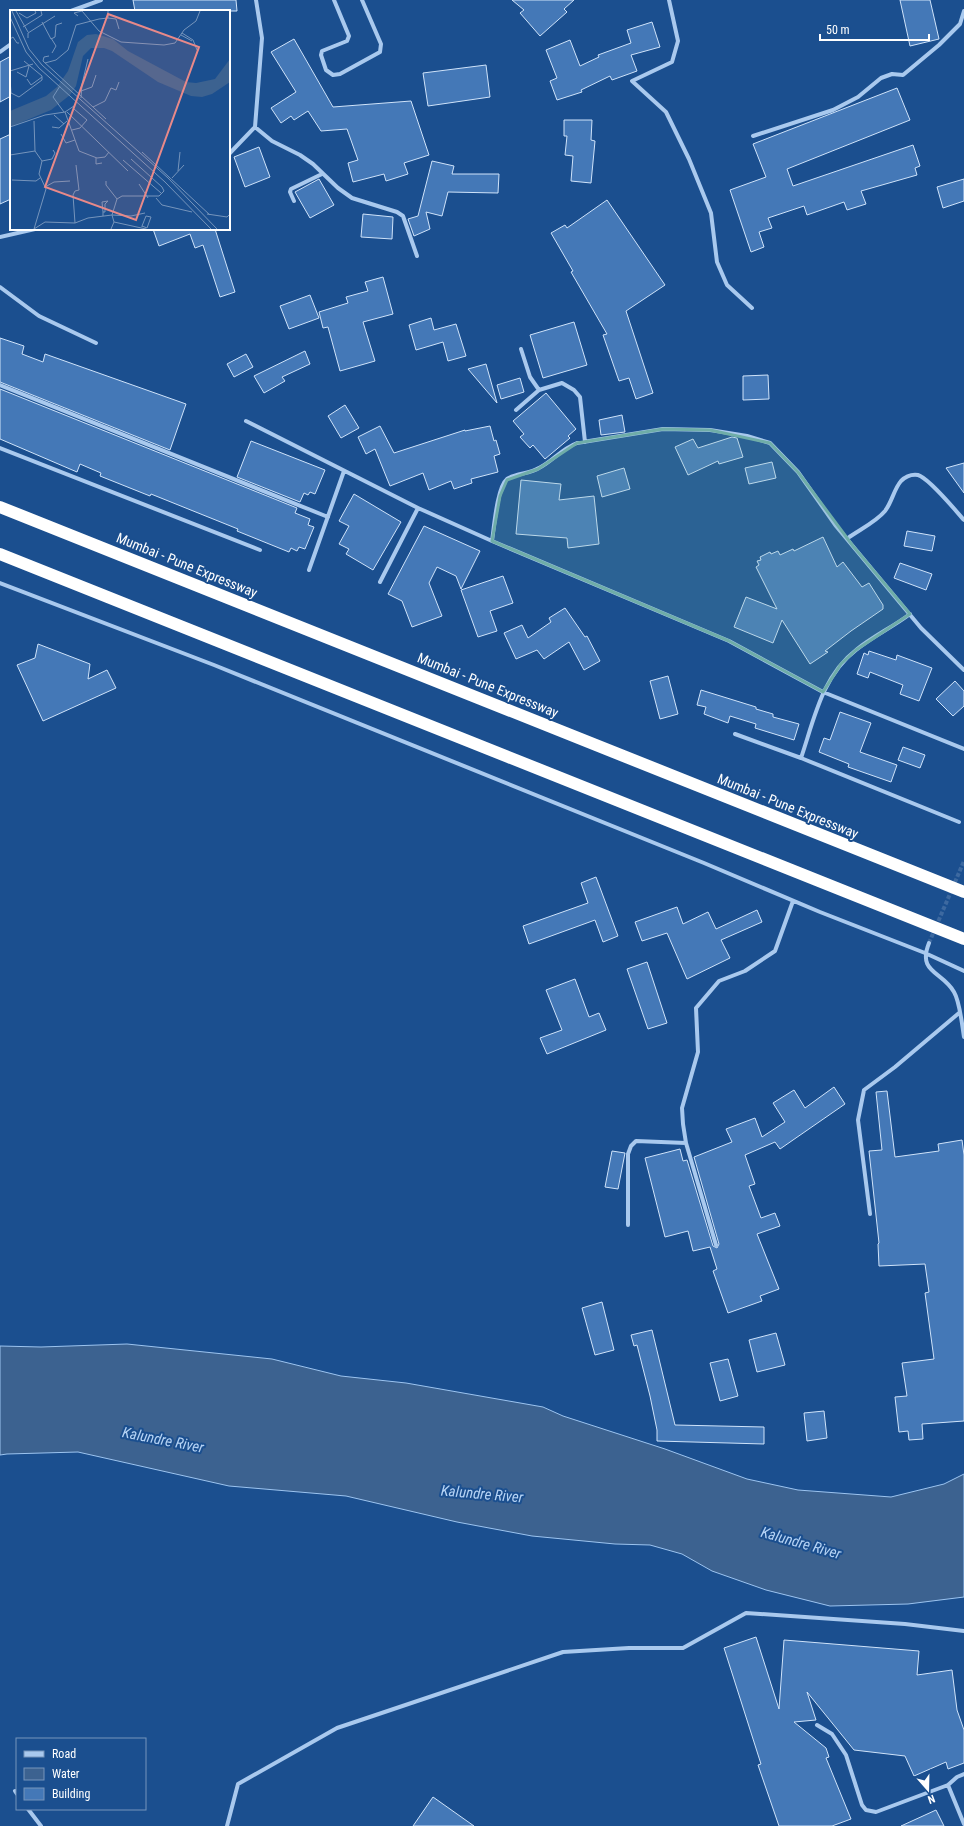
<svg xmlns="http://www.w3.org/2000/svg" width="964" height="1826" viewBox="0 0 964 1826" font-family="'Roboto Condensed',sans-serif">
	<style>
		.water { fill: #3c6290; stroke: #9cc4f0 }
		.building { fill: #4478b7; stroke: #cfe3fa }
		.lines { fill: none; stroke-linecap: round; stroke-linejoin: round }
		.minor-tunnel { stroke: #3d69a0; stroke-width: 4; stroke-dasharray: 4 2; stroke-linecap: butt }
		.minor { stroke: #a9c9ee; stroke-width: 4 }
		.motorway { stroke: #fff; stroke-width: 12 }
		.marked { fill: #6fada8; fill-opacity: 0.2; stroke: #6fada8; stroke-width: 3; stroke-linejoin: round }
		.labels { text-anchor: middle; stroke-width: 4; stroke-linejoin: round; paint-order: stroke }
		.street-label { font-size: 14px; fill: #fff; stroke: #1b4f8f }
		.water-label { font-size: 15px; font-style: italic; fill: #b5d3f5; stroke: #1b4f8f }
		.inset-road { fill: none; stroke: #7695bc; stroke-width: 1 }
		.view { fill: #e88989; fill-opacity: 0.15; stroke: #e88989; stroke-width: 2 }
		.inset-edge { fill: none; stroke: #fff; stroke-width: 2 }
	</style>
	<rect width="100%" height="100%" fill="#1b4f8f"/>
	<!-- water -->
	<path class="water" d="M127,1344L272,1359L341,1376L406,1383L543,1407L563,1416L665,1449L747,1479L798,1490L891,1497L944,1484L964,1474V1597L908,1604L830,1606L766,1590L712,1571L682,1554L650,1545L615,1544L532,1536L457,1522L346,1496L229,1486L78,1452L7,1454L0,1455V1346L41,1347Z"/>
	<!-- building -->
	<path class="building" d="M133,0H236L237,11H135Z
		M512,0H574L564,9L567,12L540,36L520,13L524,10Z
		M900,0H930L939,39L910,46Z
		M652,22L660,47L631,55L637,71L612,80L610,76L581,90L582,92L557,100L550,81L557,78L546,50L570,40L580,66L599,57L598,55L631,43L627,30Z
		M294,39L333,107L411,101L429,155L404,163L408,174L386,181L384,174L353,182L348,163L358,160L347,129L321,131L308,111L294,120L291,116L281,123L271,108L296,92L271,52Z
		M11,56V96L0,102V62Z
		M486,65L490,97L428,106L423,73Z
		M897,88L910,120L787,169L793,186L913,145L920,166L915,168L917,175L861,191L866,204L847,210L844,202L807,215L804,206L768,218L772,228L759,232L764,247L751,252L730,190L766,177L753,144Z
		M564,120H592L591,140L595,141L591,183L571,181L573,156L565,155L567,136H564Z
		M11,134V199L0,204V139Z
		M259,147L270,177L245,187L234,157Z
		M432,161L454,166L452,174H499L498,193L448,192L442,216L426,212L430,229L414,236L408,219L418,216Z
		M319,179L334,205L310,218L295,192Z
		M964,179V201L943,208L937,187Z
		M607,200L665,285L626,311L653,393L636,399L629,378L619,381L603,335L607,334L571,272L573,271L551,233L565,225L567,228Z
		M363,214L393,217L392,239L361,237Z
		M153,229H215L235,292L220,297L203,245L195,248L190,234L159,246Z
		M383,277L393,314L363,322L375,361L340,371L328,327L323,328L319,312L348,303L346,297L368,291L365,282Z
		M310,295L319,318L289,329L280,306Z
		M431,318L434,330L456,324L466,356L448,361L443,342L416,350L409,325Z
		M574,322L587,365L543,378L530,335Z
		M0,338L24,346L22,354L43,362L45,354L186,404L170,450L0,382Z
		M305,351L310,364L282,377L285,381L264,393L254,376Z
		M246,354L253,367L234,377L227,364Z
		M486,364L497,403L468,369Z
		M768,375L769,399L743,400V376Z
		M520,378L524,392L501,399L497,385Z
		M0,389L297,508L295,513L310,519L308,525L314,527L305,549L299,547L297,551L291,548L289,552L237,531L238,529L151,494L150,496L100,476L101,473L80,464L77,472L0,439Z
		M546,393L576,429L568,436L570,438L545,459L533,445L530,448L520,437L524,434L513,421Z
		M345,405L359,428L341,438L328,416Z
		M622,415L625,432L601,435L599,420Z
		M380,426L394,453L465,430V431L490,426L494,441L496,440L500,454L494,456L498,472L471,479L472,483L454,489L451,481L429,490L423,473L390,486L375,449L366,454L358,437Z
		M732,437L737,438L743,457L719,464L718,461L688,475L675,447L693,439L698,448Z
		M251,441L325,470L315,494L310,492L308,495L304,493L300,502L237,477Z
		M772,462L776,478L749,484L745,468Z
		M964,463V493L946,468Z
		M624,468L630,489L602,497L597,476Z
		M521,480L561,484L559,500L594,496L599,544L568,548L567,538L516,534Z
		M354,494L401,522L373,570L346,554L349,549L339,544L349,526L339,521Z
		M424,526L480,551L461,589L456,576L437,567L429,583L442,616L412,627L402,601L388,594Z
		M907,531L935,536L932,551L904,546Z
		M823,537L837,567L843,562L862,587L869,583L883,605V609L851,631L825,651L828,652L810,664L782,620L773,643L734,627L746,597L777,609L756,567L759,565L757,561L761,560L760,557L770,552L771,554L778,551L780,555L793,549L794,551Z
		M900,563L932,574L926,590L894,578Z
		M503,576L513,603L490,611L497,631L478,637L461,590Z
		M565,608L585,637L587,636L600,661L584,670L569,642L544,659L537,650L516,659L504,633L522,625L528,638L551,622L549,618Z
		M38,644L90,664L88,679L107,670L116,688L43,721L17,665L35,658Z
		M869,651L896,660L897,655L932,668L919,701L900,694L903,685L870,672L868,678L857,674L864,653L868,655Z
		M668,676L678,714L660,719L650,681Z
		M955,681L964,691V706L953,716L936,699Z
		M701,690L756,707V709L773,714V717L799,724L794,740L755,728L756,724L730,716L728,723L704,714L706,707L697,705Z
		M840,712L871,723L860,752L897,765L891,782L848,767L849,764L819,752L824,738L830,740Z
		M903,747L925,755L920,768L898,760Z
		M596,877L618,936L603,942L595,920L529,944L523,926L588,903L581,883Z
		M677,907L683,924L708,912L716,929L757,910L762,922L721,940L730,958L687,979L667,933L642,941L635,922Z
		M647,962L667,1023L648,1029L627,969Z
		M575,979L589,1017L599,1013L606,1030L547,1054L540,1038L562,1030L546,990Z
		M834,1087L845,1104L780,1149L775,1142L745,1155L755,1184L749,1186L761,1218L775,1213L780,1226L757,1234L779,1289L760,1296L762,1301L728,1313L713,1271L717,1269L710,1247L693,1251L688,1231L665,1237L645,1158L680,1149L683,1161L687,1160L713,1246L717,1248L719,1244L694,1157L732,1142L726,1129L755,1118L762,1137L785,1122L773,1103L794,1090L805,1108Z
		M887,1091L895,1157L939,1151L938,1144L962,1140L964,1155V1421L922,1424L923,1439L909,1440L908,1431L899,1432L895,1397L907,1396L902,1363L934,1359L925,1293L929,1292L925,1264L879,1266L878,1244L879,1243L869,1151L882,1150L876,1092Z
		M612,1151L625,1153L618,1189L605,1187Z
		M602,1302L614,1350L595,1355L582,1308Z
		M652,1330L675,1425L764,1427V1444L657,1441V1430L650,1396L637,1345L634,1346L631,1335Z
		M776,1333L785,1365L757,1372L749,1340Z
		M728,1359L738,1396L720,1401L710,1363Z
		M824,1411L827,1438L807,1441L804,1413Z
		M756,1637L779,1709L784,1640L919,1651L917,1675L952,1670L957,1710L964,1730V1763L948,1769L946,1762L914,1776L905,1756L854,1750L807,1692L816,1720L794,1722L826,1748L829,1757L826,1758L851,1819L832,1826H779L758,1765L761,1764L724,1648Z
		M433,1797L474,1826H413Z
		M936,1810L944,1826H901Z"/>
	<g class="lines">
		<!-- minor-tunnel -->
		<path class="minor-tunnel" d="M929,943L964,861"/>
		<!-- minor -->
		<path class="minor" d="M334,0L349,36L347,41L322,51L321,55L326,70L333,75L340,74L380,52L381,44L362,0
			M669,0L678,41L672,62L632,81L666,112L689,159L711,213L717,262L727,285L752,308
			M71,11L101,0
			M0,52L11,44
			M255,127L272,141L300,155L313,164L338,188L352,198L397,212L403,216L417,256
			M753,136L833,110L858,97L881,78L892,74L903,75L939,45L960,24L964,11
			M229,154L255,127L262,38L256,0
			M294,201L290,192L291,189L322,174
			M0,237L35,229
			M0,287L39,316L96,343
			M521,349L530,377L539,390
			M0,385L328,517
			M516,410L539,390L562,383L574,390L580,397L585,442
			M246,421L418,508L492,541L729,641L823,692L964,749
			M0,448L260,550
			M848,538C859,530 876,522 885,511C892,502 894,489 901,481C905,477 911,474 918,475C929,478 955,510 964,520
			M492,541C494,528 497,487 507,479C516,473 530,474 539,468C553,461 561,449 577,443L663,429L710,430L747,436L770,443L798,472L836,526L921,628L964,670
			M309,570L344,471
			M380,582L418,508
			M0,583L214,665L704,863L820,912L925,953L964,971
			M910,614C893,627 873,636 856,650C822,676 814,720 801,758L959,822
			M735,734L801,758
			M929,943C917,973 942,971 954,992C960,1002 962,1025 964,1037
			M686,1143L716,1245
			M870,1214L858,1120L864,1090L895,1067L959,1013
			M628,1225V1154L631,1146L636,1141L686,1143L683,1124L682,1108L698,1052L696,1008L719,981L745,971L775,951L793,901
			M817,1725L832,1734L846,1755L862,1805L866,1810L876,1812L948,1785
			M964,1774L957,1777L948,1785L964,1824
			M15,1791L17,1794
			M28,1809L41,1826
			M227,1826L238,1784L337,1728L563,1652L629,1648H683L746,1613L905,1624L964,1631"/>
		<!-- motorway -->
		<path class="motorway" d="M0,507L964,892
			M0,554L964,939"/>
	</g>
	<!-- marked area -->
	<path class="marked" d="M663,429L710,430L770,443L798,472L853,546L910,614L856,650L841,664L823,692L729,641L492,541L500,496L507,480L538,469L577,443Z"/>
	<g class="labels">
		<!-- street labels -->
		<g class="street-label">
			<text transform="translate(187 565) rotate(22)" y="5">Mumbai - Pune Expressway</text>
			<text transform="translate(488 685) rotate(22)" y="5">Mumbai - Pune Expressway</text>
			<text transform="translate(788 806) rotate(22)" y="5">Mumbai - Pune Expressway</text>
		</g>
		<!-- water labels -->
		<g class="water-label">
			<text transform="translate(163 1440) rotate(11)" y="5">Kalundre River</text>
			<text transform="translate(482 1494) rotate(5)" y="5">Kalundre River</text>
			<text transform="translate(801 1543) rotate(16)" y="5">Kalundre River</text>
		</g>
	</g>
	<!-- overview -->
	<g transform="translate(10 10)">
		<rect width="220" height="220" fill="#1b4f8f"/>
		<path d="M86,24L103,29L118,41L176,72L186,73L205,69L220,49V72L202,84L192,87L181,86L148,72L102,41L94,38H81L73,46L66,76L60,85L41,100L0,117V101L36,86L47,77L58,61L68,32L77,25Z" fill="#3c6290"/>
		<path class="inset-road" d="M2,1L19,39L32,55L158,168L207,219M6,1L18,22M72,1L89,21L111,32L154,35L165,33L174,20L186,11L190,1M9,3L17,8L26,3L25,1M68,6L64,3L72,1M0,7L16,42L29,58L155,172L201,219M98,8L106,9L109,19M89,9L98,8V1M32,12L41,29L45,27L46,15L52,13M13,17L32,5L31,1M172,23L183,30L187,40M171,25L182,31M18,28V23L45,6M41,28L46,36L42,43M0,29L3,27L7,33H9M39,46L34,47L33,51L96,109M35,53L46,50L58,40L66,15L89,9M0,61L23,54M7,62L16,67L19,56M0,69L1,83L9,87L32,70V66L14,51M17,69L21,75L32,67M50,76L43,87L54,102M71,81L82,77L86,65M71,88L72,74L78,49M83,97L95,91L101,78L106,80L109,72M55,102L69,141L87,148L95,147L99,142M57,102L118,161M44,105L54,114M0,117L35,105L55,102L64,96M42,117L49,118L57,111M62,120L70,118L77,110L64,99M51,124L56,133L65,130M132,142L200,205M0,145L25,141M86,148V154L92,153M113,150L151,183M32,151L42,149L45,143L43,140M168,161L170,142M162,168L174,155M2,170L26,171L30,168M96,171V175L107,189M129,174L138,188M35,177L44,172L60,171M146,188L152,195L182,202M93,202H95V194L98,191L92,192L93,202V206M197,204L217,207L220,204M104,212L136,219M65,213L63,185L65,181L69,180L66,155M132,217V216L136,206L141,207L137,218L132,216M24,219L35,212L65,213L78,208L102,205L107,189L112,186H149L154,181L152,177L121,149M24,219L36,179L29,164L32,151L25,141L24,111M101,219L104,212L102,205L121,206L135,203"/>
		<path class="view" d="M98,4L189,37L126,210L35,177Z"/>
		<rect width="220" height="220" class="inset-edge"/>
	</g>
	<!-- legend -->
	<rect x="16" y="1738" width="130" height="72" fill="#1b4f8f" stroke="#7695bc"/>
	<rect x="24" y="1751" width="20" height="6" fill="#a9c9ee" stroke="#7695bc"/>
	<text x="52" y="1758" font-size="12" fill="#ffffff">Road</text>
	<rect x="24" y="1768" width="20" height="12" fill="#3c6290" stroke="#7695bc"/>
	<text x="52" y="1778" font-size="12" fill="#ffffff">Water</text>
	<rect x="24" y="1788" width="20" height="12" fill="#4478b7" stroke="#7695bc"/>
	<text x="52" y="1798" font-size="12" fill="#ffffff">Building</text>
	<!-- north arrow -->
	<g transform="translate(928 1790) rotate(160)" stroke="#1b4f8f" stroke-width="3" paint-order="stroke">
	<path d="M0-3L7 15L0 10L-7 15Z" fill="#ffffff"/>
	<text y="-6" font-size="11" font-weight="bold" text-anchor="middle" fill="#ffffff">N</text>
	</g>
	<!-- scale -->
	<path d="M820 34v6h109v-6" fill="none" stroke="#ffffff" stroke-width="2"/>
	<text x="826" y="34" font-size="12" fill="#ffffff" stroke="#1b4f8f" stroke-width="3" paint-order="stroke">50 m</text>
</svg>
